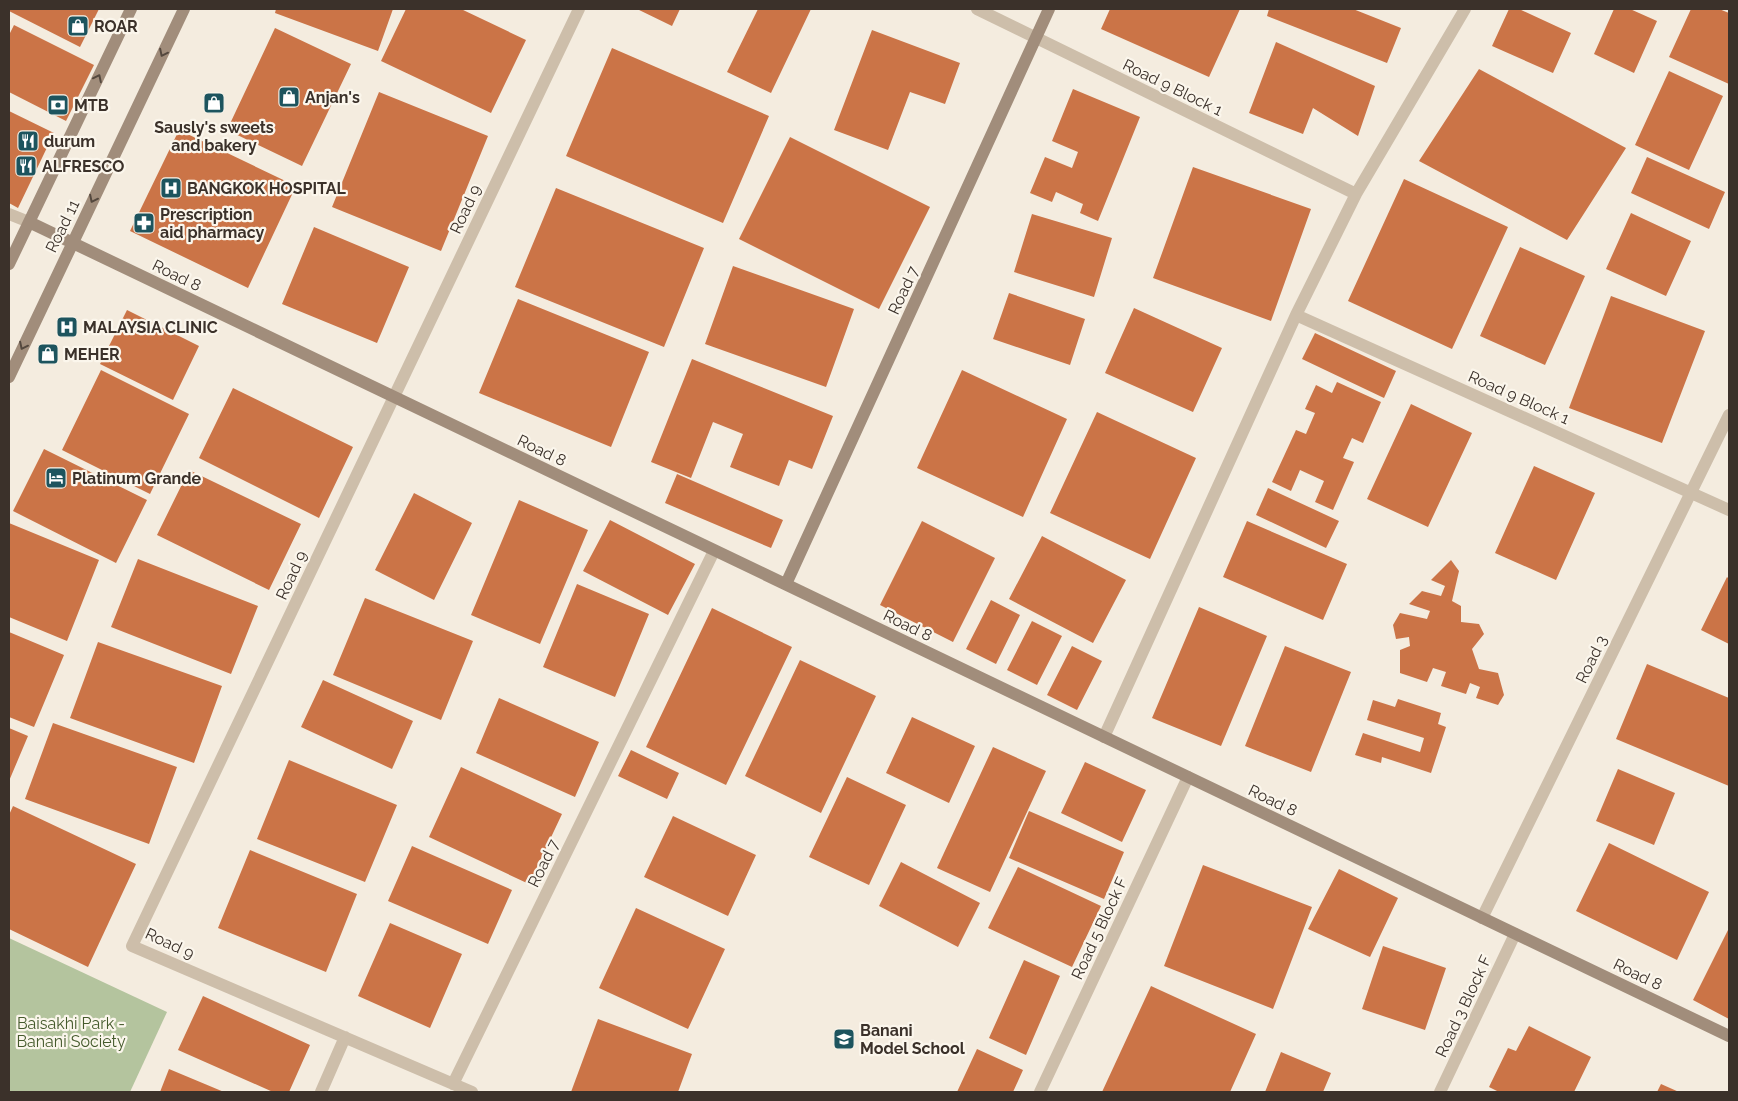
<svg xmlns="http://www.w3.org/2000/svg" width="1738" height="1101" viewBox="0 0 1738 1101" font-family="Raleway,sans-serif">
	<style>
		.green { fill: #b4c49e }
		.building { fill: #cb7447 }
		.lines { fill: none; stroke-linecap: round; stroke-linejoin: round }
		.street { stroke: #cdbeaa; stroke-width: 12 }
		.secondary { stroke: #a18d7b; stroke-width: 12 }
		.oneway { stroke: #54483e }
		.labels { text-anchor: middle; stroke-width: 4.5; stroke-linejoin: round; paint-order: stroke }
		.poi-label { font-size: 16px; font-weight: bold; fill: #3b312a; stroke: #fbf6ec; text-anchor: start }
		.street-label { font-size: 16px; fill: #3b312a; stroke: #fbf6ec }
		.park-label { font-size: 16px; fill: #455a2c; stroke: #fbf6ec }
	</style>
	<rect width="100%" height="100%" fill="#f4ecdf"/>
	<!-- green -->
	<path class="green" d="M9,938L167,1012L130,1092H9Z"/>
	<!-- building -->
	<path class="building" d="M9,9H99L80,47L9,11Z
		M276,9H393L378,51L275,13Z
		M406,9H461L526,40L491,113L381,61Z
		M637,9H680L672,26Z
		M758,9H811L771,93L727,72Z
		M1110,9H1240L1209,77L1101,29Z
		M1269,9H1353L1401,28L1387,63L1267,16Z
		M1509,9H1519L1571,33L1553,73L1492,46Z
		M1614,9H1630L1657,21L1634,73L1594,54Z
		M1691,9H1719L1729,13V84L1669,57Z
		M14,25L94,65L66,121L9,92V35Z
		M275,28L351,64L302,166L227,130Z
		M872,30L960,63L945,104L910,92L888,150L834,130Z
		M1276,42L1375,86L1358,136L1313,108L1303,134L1249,113Z
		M612,48L769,116L723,223L566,156Z
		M1479,69L1626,148L1567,240L1419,161Z
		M1669,71L1723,96L1689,170L1635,145Z
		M1073,89L1140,117L1098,221L1080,213L1083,204L1056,192L1052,202L1030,193L1045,157L1072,168L1078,152L1052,141Z
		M379,92L488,136L441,251L332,207Z
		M9,111L54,133L18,208L9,203Z
		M179,130L296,186L248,288L130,231Z
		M790,137L930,207L879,309L739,239Z
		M1647,157L1725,192L1709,229L1631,193Z
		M1193,167L1311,209L1271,321L1153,278Z
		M1404,179L1508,227L1452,349L1348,301Z
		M556,188L704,248L664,347L515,287Z
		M1631,213L1691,241L1666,296L1606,269Z
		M1032,214L1112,238L1094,297L1014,272Z
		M314,227L409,267L377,343L282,304Z
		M1520,247L1585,276L1545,365L1480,336Z
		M733,266L854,309L826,387L705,344Z
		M1009,293L1085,319L1070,365L993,339Z
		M1611,296L1705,331L1662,443L1569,408Z
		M518,299L649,352L611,447L479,393Z
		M1134,308L1222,348L1193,412L1105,373Z
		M127,310L199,346L173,400L100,364Z
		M1315,333L1396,371L1384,398L1302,359Z
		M692,359L833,416L812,469L789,460L779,486L730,467L743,434L713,422L691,478L651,462Z
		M101,370L189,414L150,494L62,450Z
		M962,370L1067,419L1023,517L917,468Z
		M1337,382L1381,402L1363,443L1352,438L1343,458L1354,462L1333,510L1315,502L1324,481L1300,470L1291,491L1272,482L1296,430L1306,434L1315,413L1305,409L1316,385L1332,393Z
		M233,388L353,447L319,518L199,458Z
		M1411,404L1472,433L1428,527L1367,499Z
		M1097,412L1196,458L1150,559L1050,513Z
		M44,449L147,500L116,563L13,511Z
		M1534,466L1595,493L1556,580L1495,553Z
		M189,470L301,524L269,590L157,535Z
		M677,474L783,520L771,548L665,503Z
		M1268,488L1339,521L1326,548L1256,515Z
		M414,493L472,523L434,600L375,570Z
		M519,500L588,530L540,644L471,615Z
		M610,520L695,564L668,615L583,571Z
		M922,521L995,558L953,642L880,605Z
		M1247,521L1347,564L1323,620L1223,577Z
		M9,523L99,560L67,641L9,617Z
		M1042,536L1126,580L1093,643L1009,599Z
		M138,559L258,606L231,674L111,627Z
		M1451,560L1459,571L1452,601L1461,606V622L1479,624L1484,634L1472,649L1479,669L1498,673L1504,695L1498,705L1476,698L1480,687L1470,683L1466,694L1441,686L1446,672L1433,668L1427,682L1400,673V650L1410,646L1409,637L1396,639L1393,625L1400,613L1427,619L1430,611L1409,604L1422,591L1441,596L1445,586L1431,580Z
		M1727,577L1729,579V644L1701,630Z
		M577,584L649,614L615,697L543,667Z
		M365,598L473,641L441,720L333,675Z
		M991,600L1020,615L996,664L966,649Z
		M1199,607L1267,636L1221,746L1152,718Z
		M712,608L792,647L726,785L646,747Z
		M1032,621L1062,636L1037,685L1007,670Z
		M9,632L64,655L34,727L9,717Z
		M98,642L222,686L194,763L70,718Z
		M1072,646L1102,661L1077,710L1047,695Z
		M1285,646L1351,672L1311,772L1245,746Z
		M800,660L876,696L821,813L745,776Z
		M1647,664L1729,698V786L1616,739Z
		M323,680L413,721L392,769L301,727Z
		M499,698L599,742L575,797L476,753Z
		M1398,699L1441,713L1438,724L1446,727L1431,773L1382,757L1381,763L1355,755L1363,733L1420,752L1424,738L1367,720L1373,700L1395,707Z
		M912,717L975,746L949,803L886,773Z
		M53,723L177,767L149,844L25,799Z
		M9,728L28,736L9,781Z
		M993,747L1046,771L990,892L937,868Z
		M631,750L679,773L667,799L618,776Z
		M289,760L397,805L365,882L257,839Z
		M1085,762L1146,790L1122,842L1061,813Z
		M461,767L562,814L529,884L429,837Z
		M1618,769L1675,793L1654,845L1596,821Z
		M847,777L906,805L869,885L809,857Z
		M13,806L136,864L88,967L9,929V815Z
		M1029,811L1124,852L1104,899L1009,858Z
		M673,816L756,855L728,916L644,877Z
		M1609,843L1709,892L1677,960L1576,911Z
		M412,846L512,890L488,944L388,901Z
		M250,850L357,894L326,972L218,928Z
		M901,862L980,903L958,947L879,906Z
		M1203,865L1312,907L1273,1009L1164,966Z
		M1018,867L1101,906L1072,967L988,928Z
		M1339,869L1398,898L1370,957L1308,929Z
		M636,908L725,949L688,1029L599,988Z
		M390,923L462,954L430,1028L358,996Z
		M1729,928V1019L1693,1000Z
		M1383,946L1446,968L1425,1030L1362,1009Z
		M1024,960L1060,976L1026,1055L989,1038Z
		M1151,986L1256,1034L1230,1092H1102Z
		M203,996L310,1045L289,1092H273L178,1050Z
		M598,1019L692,1054L678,1092H571Z
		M1529,1026L1591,1057L1574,1092H1499L1489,1087L1508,1048L1516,1051Z
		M977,1049L1023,1070L1013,1092H957Z
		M1281,1052L1331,1073L1323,1092H1265Z
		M169,1069L224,1092H160Z
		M1661,1084L1679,1092H1657Z"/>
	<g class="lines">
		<!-- street -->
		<path class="street" d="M977,9L1356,194
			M9,214L29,222
			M1296,315L1729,510
			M1104,737L1296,315L1356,194L1465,9
			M1482,918L1729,415
			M453,1084L714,551
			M321,1092L345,1037
			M472,1092L132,946L579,9
			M1040,1092L1188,777
			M1440,1092L1515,934"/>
		<!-- secondary -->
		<path class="secondary" d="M29,222L1729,1036
			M9,264L131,9
			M9,377L184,9
			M786,584L1049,9"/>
	</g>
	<!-- one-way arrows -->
	<defs><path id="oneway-chevron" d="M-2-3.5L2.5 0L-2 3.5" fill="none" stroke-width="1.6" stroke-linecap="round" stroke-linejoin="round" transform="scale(1.25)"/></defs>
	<g class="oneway">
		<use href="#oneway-chevron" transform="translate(163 53) rotate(116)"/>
		<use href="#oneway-chevron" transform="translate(98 78) rotate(-64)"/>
		<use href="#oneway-chevron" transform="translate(93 199) rotate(116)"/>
		<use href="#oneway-chevron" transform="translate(23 346) rotate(116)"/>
	</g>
	<!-- icons -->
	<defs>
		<g id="shop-square" transform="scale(1.125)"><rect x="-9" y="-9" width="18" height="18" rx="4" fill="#1d545e" stroke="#fbf6ec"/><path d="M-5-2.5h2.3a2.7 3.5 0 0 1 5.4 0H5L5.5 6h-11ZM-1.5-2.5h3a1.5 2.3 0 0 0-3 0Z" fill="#fff"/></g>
		<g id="bank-square" transform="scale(1.125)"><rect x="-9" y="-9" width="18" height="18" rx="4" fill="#1d545e" stroke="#fbf6ec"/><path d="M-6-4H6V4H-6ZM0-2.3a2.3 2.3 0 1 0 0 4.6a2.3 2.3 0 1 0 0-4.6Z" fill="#fff"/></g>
		<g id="restaurant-square" transform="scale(1.125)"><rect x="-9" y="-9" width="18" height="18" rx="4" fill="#1d545e" stroke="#fbf6ec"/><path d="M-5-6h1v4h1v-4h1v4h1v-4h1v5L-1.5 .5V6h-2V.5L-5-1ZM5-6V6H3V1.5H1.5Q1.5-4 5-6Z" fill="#fff"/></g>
		<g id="hospital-square" transform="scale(1.125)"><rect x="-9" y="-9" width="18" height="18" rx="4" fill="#1d545e" stroke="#fbf6ec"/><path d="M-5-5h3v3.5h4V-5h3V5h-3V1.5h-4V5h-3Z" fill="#fff"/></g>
		<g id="pharmacy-square" transform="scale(1.125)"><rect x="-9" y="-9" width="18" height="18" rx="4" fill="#1d545e" stroke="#fbf6ec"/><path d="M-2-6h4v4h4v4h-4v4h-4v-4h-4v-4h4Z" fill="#fff"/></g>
		<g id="hotel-square" transform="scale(1.125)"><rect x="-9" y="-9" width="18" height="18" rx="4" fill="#1d545e" stroke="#fbf6ec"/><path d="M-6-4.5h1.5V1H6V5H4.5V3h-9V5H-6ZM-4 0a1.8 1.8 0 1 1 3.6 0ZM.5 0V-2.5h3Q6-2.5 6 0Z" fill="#fff"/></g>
		<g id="school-square" transform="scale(1.125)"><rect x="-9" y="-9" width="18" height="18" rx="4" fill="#1d545e" stroke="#fbf6ec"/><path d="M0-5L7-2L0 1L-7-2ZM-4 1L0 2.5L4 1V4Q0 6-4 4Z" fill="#fff"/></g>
	</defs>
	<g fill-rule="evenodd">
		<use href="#shop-square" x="78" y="26"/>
		<use href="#shop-square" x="289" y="97"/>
		<use href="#shop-square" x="214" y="103"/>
		<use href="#bank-square" x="58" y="105"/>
		<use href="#restaurant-square" x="28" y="141"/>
		<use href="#restaurant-square" x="26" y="166"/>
		<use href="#hospital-square" x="171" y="188"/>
		<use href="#pharmacy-square" x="144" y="223"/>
		<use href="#hospital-square" x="67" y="327"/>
		<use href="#shop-square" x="48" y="354"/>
		<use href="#hotel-square" x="56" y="478"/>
		<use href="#school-square" x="844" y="1039"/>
	</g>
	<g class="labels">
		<!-- poi labels -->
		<g class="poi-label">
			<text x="94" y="32">ROAR</text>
			<text x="305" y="103">Anjan's</text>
			<text x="74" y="111">MTB</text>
			<text x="214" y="133" text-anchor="middle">Sausly's sweets<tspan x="214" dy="18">and bakery</tspan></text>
			<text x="44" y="147">durum</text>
			<text x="42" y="172">ALFRESCO</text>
			<text x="187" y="194">BANGKOK HOSPITAL</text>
			<text x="160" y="220">Prescription<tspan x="160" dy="18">aid pharmacy</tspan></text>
			<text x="83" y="333">MALAYSIA CLINIC</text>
			<text x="64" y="360">MEHER</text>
			<text x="72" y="484">Platinum Grande</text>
			<text x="860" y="1036">Banani<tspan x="860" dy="18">Model School</tspan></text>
		</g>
		<!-- street labels -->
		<g class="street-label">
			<text transform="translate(1173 87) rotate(26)" y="6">Road 9 Block 1</text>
			<text transform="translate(465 209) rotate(-65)" y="6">Road 9</text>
			<text transform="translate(62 226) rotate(-64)" y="6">Road 11</text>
			<text transform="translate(177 275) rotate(26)" y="6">Road 8</text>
			<text transform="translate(903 290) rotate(-65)" y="6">Road 7</text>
			<text transform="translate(1519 397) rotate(24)" y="6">Road 9 Block 1</text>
			<text transform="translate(542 450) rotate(26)" y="6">Road 8</text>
			<text transform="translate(291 575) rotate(-65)" y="6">Road 9</text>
			<text transform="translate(908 625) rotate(26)" y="6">Road 8</text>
			<text transform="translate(1591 659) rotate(-64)" y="6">Road 3</text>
			<text transform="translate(1273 800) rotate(26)" y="6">Road 8</text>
			<text transform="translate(543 863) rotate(-64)" y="6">Road 7</text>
			<text transform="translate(1099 928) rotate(-65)" y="6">Road 5 Block F</text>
			<text transform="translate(170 943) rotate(25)" y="6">Road 9</text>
			<text transform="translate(1638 974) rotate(26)" y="6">Road 8</text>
			<text transform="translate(1463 1006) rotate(-65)" y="6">Road 3 Block F</text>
		</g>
		<!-- park labels -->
		<g class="park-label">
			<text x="71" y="1029">Baisakhi Park -<tspan x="71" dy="18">Banani Society</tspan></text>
		</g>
	</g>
	<!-- border -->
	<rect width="1738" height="1101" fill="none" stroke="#3b312a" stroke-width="20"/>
</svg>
